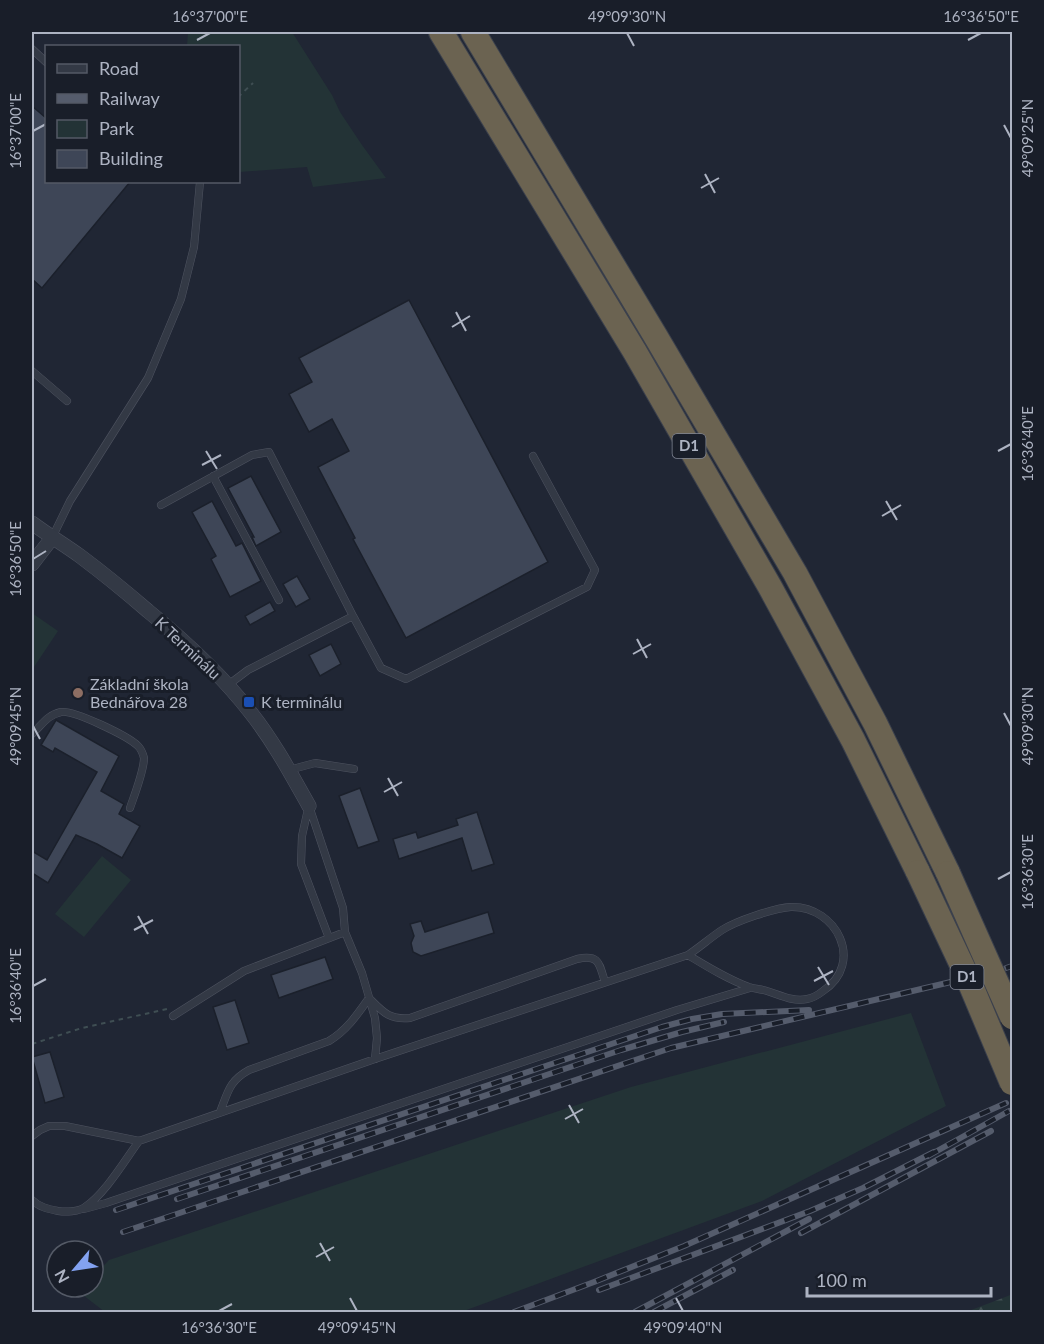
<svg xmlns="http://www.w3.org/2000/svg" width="1044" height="1344" viewBox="0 0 1044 1344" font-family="Lato,sans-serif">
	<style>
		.green { fill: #233336 }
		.forest { fill: url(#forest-firs) }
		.building { fill: #3e4657; stroke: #1b202b; stroke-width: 1.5 }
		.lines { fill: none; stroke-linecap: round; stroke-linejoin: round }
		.service-casing { stroke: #4e5360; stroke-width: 8 }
		.minor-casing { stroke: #4e5360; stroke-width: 15 }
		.motorway-casing { stroke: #3b404c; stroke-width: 26 }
		.path { stroke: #3f4e53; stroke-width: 2; stroke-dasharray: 4.5 4.5; stroke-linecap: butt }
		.service { stroke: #333945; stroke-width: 7 }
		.minor { stroke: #333945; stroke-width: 14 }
		.motorway { stroke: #6b6351; stroke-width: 24 }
		.rail-casing { stroke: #555c6c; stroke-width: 6 }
		.rail { stroke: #191e29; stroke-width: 4; stroke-dasharray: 11; stroke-linecap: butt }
		.motorway-bridge-casing { stroke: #3b404c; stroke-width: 26; stroke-linecap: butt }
		.motorway-bridge { stroke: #6b6351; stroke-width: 24 }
		.ticks { fill: none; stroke: #adb3c2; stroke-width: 2 }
		.education-dot { fill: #8d6e63; stroke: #191e29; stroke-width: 2 }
		.transit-dot { fill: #1a4fb4; stroke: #191e29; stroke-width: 2 }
		.labels { text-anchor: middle; stroke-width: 6; stroke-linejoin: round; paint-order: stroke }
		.shield { fill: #191e29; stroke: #818694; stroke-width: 1.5 }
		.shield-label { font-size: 15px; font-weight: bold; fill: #adb3c2 }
		.street-label { font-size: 16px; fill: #adb3c2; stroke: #191e29 }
		.poi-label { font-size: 16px; fill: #adb3c2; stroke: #191e29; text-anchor: start }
		.neatline { fill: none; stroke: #adb3c2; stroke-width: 2 }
		.ticks-label { font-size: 15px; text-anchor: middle; fill: #adb3c2 }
	</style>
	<defs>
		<pattern id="forest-firs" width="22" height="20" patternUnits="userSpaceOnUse" patternTransform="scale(1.5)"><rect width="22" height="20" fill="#233336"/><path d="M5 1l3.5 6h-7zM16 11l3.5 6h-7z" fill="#404e51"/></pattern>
	</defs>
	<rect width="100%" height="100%" fill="#202634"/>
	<!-- green -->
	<path class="green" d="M188,32H292L332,95L340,112L362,145L386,178L313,187L307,167L239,172L238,46H187Z
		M32,613L58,631L32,670Z
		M102,856L131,880L84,937L55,914Z
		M911,1013L946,1106L762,1201L461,1312H105L79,1292L84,1287H93V1277L109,1260L631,1087Z"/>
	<!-- forest -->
	<path class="forest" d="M1012,1294V1312H966L1008,1296Z"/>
	<!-- building -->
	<path class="building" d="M32,106L46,118V182H130L42,288L32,279Z
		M409,300L548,562L406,638L353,539L355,538L318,467L349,451L332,419L309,432L289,394L312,382L299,358Z
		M251,476L281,532L256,546L252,537H254L228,488Z
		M212,501L236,546L242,543L261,581L230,597L211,559L216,556L192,512Z
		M297,576L310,599L296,607L283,584Z
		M270,602L275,611L250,625L245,616Z
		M331,644L341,664L320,676L309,655Z
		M56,720L119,756L101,791L124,804L119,814L140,826L122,858L97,844L76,835L48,883L32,873V851L47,860L97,772L55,748L53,752L41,745Z
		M360,788L379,841L358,848L339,796Z
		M477,812L494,864L472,871L462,838L399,859L393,839L416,832L418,838L458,825L456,819Z
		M488,912L494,933L421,956L413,952L411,943L414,936L410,924L421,921L425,932Z
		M325,957L333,979L279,998L271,975Z
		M235,1000L249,1043L227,1050L213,1007Z
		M50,1052L64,1097L45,1103L32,1057Z"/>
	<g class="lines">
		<!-- service casing -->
		<g class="service-casing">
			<path id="service" d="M32,49L46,62
				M32,371L67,401
				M213,476L279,600
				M161,505L252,455L269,452L353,616L248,670L228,685
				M52,538L70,501L148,378L181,299L194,247L200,182
				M353,616L381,668L406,679L587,587L595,570L533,456
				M32,734C42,725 47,715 61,712C74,710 128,736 138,746C141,749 143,754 144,758C144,771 134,796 130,808
				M289,770L315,763L354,769
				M309,806L343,908L345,932L362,973L375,1018L377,1038L375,1059
				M308,809L302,836L301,864L329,938
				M173,1016L244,971L345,932
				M220,1112C228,1092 229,1081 249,1070L329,1041C347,1030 357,1015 369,998C383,1012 389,1020 410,1018L577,959C600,954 599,964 605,982
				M32,1136L40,1130L49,1126H65L139,1141L375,1059L688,955C700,947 710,938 722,930C736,921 774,908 791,907C837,906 865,963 823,991C818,995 813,998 807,999C793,1002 780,995 767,991C761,989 755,989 749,987C727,979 708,967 688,955
				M32,1200C39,1207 48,1209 58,1211C65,1212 79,1212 85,1207C105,1194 125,1160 139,1141
				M84,1209L106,1203L677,1010L750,988"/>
		</g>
		<!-- minor casing -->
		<g class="minor-casing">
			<path id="minor" d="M32,523C48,535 65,545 80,556C104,574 126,592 148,611C186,642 221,674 251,713C274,742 291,774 309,806
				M32,564L52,538"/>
		</g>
		<!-- motorway casing -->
		<g class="motorway-casing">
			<path id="motorway" d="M441,32L635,352L770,587L853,740L918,872
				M473,32L656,337L795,573L875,723L948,873"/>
		</g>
		<!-- path -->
		<path class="path" d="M238,97L253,83
			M32,1044L82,1028L167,1009"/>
		<!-- service -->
		<use href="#service" class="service"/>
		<!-- minor -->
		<use href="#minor" class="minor"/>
		<!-- motorway -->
		<use href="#motorway" class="motorway"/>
		<!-- rail casing -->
		<g class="rail-casing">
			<path id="rail" d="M1006,968L1012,966
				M928,1156L1009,1111
				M177,1199L621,1050L682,1032L724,1022
				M116,1210L662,1027L692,1019L722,1014L809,1010
				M123,1232L671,1048L955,981
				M801,1233L991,1131
				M599,1290L810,1211L863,1188L934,1152
				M514,1312L594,1282L684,1246L1006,1103
				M635,1312L809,1219
				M654,1312L733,1270"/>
		</g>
		<!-- rail -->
		<use href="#rail" class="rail"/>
		<!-- motorway-bridge casing -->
		<g class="motorway-bridge-casing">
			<path id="motorway-bridge" d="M918,872L967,976L1012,1083
				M948,873L1012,1017"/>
		</g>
		<!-- motorway-bridge -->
		<use href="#motorway-bridge" class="motorway-bridge"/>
	</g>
	<!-- ticks -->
	<path class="ticks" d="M627,33L634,46M197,40L210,33M968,40L981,33M1004,125L1011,138M33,131L46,124M705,174L715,193M701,188L719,178M456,312L466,331M452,327L470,316M206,451L217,469M998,451L1011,444M202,465L221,455M886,501L897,520M882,516L901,505M33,559L46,551M637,639L647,658M633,654L651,644M1004,713L1011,726M33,726L40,739M388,778L398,796M384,792L402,782M998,879L1011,872M138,916L148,934M134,930L153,920M818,967L829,985M814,981L833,971M33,986L46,979M569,1105L579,1123M565,1119L583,1109M320,1243L330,1261M316,1257L334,1247M350,1298L357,1311M676,1298L683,1311M219,1311L232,1304"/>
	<!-- markers -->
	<circle class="education-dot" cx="78" cy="693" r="6"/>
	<rect class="transit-dot" x="243" y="696" width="12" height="12" rx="3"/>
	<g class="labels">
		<!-- shield labels -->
		<g class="shield">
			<rect x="672.5" y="434" width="33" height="24" rx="4.5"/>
			<rect x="950.5" y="965" width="33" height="24" rx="4.5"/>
		</g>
		<g class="shield-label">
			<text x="689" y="451">D1</text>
			<text x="967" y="982">D1</text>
		</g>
		<!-- street labels -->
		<g class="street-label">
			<text transform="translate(188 648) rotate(43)" y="6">K Terminálu</text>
		</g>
		<!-- poi labels -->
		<g class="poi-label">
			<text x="90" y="690">Základní škola<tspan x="90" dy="18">Bednářova 28</tspan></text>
			<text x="261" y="708">K terminálu</text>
		</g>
	</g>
	<!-- border -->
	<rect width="1044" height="1344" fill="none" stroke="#191e29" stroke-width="66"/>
	<!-- legend -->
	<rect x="45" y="45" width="195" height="138" fill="#191e29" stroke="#545a66" stroke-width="1.5"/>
	<rect x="57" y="64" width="30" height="9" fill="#333945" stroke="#545a66" stroke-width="1.5"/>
	<text x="99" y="75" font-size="18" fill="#adb3c2">Road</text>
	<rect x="57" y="94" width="30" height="9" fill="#555c6c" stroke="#545a66" stroke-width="1.5"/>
	<text x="99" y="105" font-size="18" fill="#adb3c2">Railway</text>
	<rect x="57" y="120" width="30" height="18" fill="#233336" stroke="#545a66" stroke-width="1.5"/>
	<text x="99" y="135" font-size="18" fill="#adb3c2">Park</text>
	<rect x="57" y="150" width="30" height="18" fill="#3e4657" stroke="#545a66" stroke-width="1.5"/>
	<text x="99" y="165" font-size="18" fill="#adb3c2">Building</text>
	<!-- north arrow -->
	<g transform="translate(75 1269) rotate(241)"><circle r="28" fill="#191e29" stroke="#545a66" stroke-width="1.5"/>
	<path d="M0-4.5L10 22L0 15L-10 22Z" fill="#83a2f1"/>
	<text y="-9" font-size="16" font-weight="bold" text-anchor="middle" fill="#adb3c2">N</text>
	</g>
	<!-- scale -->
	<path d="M807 1287v9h184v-9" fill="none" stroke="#adb3c2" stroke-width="3"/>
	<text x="816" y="1287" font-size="18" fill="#adb3c2" stroke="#191e29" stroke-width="4.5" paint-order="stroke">100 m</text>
	<rect x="33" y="33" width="978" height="1278" class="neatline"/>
	<g class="ticks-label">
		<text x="210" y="22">16°37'00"E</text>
		<text x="627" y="22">49°09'30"N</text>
		<text x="981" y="22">16°36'50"E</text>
		<text transform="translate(16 131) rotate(-90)" y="5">16°37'00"E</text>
		<text transform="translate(1028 138) rotate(-90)" y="5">49°09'25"N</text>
		<text transform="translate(1028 444) rotate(-90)" y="5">16°36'40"E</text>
		<text transform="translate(16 559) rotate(-90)" y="5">16°36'50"E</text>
		<text transform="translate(16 726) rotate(-90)" y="5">49°09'45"N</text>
		<text transform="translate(1028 726) rotate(-90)" y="5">49°09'30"N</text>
		<text transform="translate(1028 872) rotate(-90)" y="5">16°36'30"E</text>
		<text transform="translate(16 986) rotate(-90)" y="5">16°36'40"E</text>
		<text x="219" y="1333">16°36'30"E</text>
		<text x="357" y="1333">49°09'45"N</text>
		<text x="683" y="1333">49°09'40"N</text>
	</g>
</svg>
